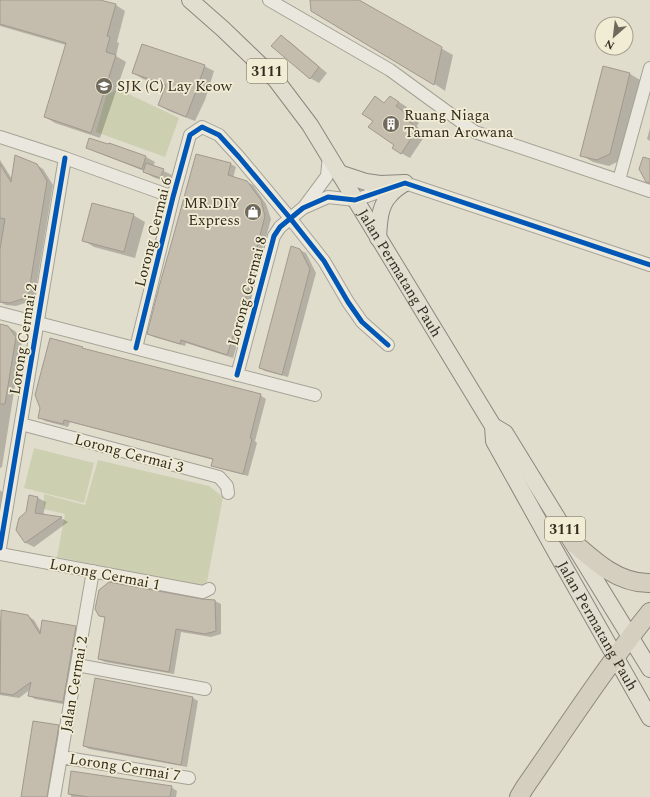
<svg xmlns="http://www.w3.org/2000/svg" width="650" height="797" viewBox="0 0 650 797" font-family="Spectral,serif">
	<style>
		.green { fill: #ccd0b1 }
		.shadow { fill: #0003 }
		.building { fill: #c4bdae; stroke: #a1998d }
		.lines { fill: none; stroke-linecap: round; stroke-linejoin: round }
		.minor-casing { stroke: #a6a296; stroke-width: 14 }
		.major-casing { stroke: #8c877d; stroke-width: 18 }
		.highway-casing { stroke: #8c877d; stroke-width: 20 }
		.minor { stroke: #eae8de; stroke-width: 12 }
		.major { stroke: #e1ded0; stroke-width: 16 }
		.highway { stroke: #d4cfbe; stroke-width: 18 }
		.cycleway-casing { stroke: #f1ecd4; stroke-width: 8 }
		.cycleway { stroke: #0057b8; stroke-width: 5 }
		.labels { text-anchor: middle; stroke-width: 3.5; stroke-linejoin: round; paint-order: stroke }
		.shield { fill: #f1ecd4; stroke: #6c6655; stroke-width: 1 }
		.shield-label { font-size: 14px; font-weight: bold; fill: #332c1f }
		.poi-label { font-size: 15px; fill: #332c1f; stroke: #f1ecd4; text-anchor: start }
		.street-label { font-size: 15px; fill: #332c1f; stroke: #f1ecd4 }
	</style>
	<rect width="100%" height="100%" fill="#e1ddcd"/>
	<!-- green -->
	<path class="green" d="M118,89L179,118L165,157L96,132L106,96Z
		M34,448L94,463L84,503L24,488Z
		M98,460L209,486L223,497L207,582L200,586L57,557L65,514L44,509V494L85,505Z"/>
	<!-- shadow -->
	<path class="shadow" d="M0,0H96L116,5L125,11L117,42L119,43L116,56L126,62L100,138L55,123L45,117L66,45L0,26Z
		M311,0H357L453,55L445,91Z
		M281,36L289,41L327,73L319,83L310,78Z
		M204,66L214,71L205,100L195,121L169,111L159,105L166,86L143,79L133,73Z
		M604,68L630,74L642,81L621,160L609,166L593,162L581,155Z
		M399,102L407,107L404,112L419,123L416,127L426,134L410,158L401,153L396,145L385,104Z
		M650,128V141L647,139Z
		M110,144L146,157L155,162L153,166L172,175L169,183L153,177L144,172V171L96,152L87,147L109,146Z
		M0,160L12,179L37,165L43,169L53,185L34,300L16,306L6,305L0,302Z
		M231,164L236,167L233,178L247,182L253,185L266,204L271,219L255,277L258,279L233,358L186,343L185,346L154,337L148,334Z
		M133,215L145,222L135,258L94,247L83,240Z
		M300,250L306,253L316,273L288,377L265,371L260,368Z
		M0,325L8,327L15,331L22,341L2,467L0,468Z
		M50,339L82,348L86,350L260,395L266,399L255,441L257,443L248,476L218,468L212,465L214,460L70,422L68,427L45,421L39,417Z
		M0,490L3,493L0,507Z
		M30,496L38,498L46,502L43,516L61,518L68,522L34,547L26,543L17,529L27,512Z
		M202,600L215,601L221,604V634L211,637L181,632L174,674L105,662L99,659L106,619L100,615Z
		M2,611L28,616L34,620L41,632L76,627L81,630L68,705L35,699L30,696L31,689L19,698L0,695V621Z
		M96,679L193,698L198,701L187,767L89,749L84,746Z
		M58,726L64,729L53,797H22Z
		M171,787L177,791L176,797H71V795L69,793Z"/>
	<!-- building -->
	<path class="building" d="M0,0H100L116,4L107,36L110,37L106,52L116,55L91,133L44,117L66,43L0,24Z
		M310,0H359L442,47L434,85L311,11Z
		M281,35L319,67L310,79L271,46Z
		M142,44L205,65L195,94L186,117L158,105L166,85L132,73Z
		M603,66L630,73L610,154L597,160L580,156Z
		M375,96L384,103L390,96L399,102L396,106L411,117L408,121L418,128L401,154L392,148L394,145L368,127L373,121L362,114Z
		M89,138L108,144L109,143L146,156L142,169L86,148Z
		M196,154L231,163L228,175L247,181L261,200L265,216L250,274L253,275L227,355L181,340L180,344L147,334L159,287L172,241Z
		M15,155L37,164L47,181L28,297L10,303L0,302V249L5,219L0,218V164L11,182Z
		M643,157L650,159V183L646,182L639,169Z
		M146,163L164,169L160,178L143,172Z
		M92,203L134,214L124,252L82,241Z
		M291,246L300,249L310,269L282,375L259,368Z
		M0,324L8,326L16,337L5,404H0Z
		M50,338L83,347L82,348L261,394L250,438L252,439L243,474L211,466L213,459L64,420L63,424L38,418L40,408L35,395Z
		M29,495L38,497L35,513L62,517L25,543L16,530L19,518L26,512Z
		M109,582L202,599L215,600L216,631L205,634L176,629L169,672L98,659L105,617L99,616L95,609L99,590Z
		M1,610L28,615L40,634L42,620L76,626L63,702L28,696L31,682L13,695L0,693Z
		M95,678L193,697L181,765L83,746Z
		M33,721L59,725L47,797H21Z
		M71,771L172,786L170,797H89L68,794Z"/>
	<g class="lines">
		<!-- minor casing -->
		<g class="minor-casing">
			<path id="minor" d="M269,0L390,70L475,132L650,191
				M0,137L65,158L173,197
				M619,180L650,68
				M304,207L327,176L329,155
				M0,313L315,395
				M136,348L173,197L190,135L202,127L219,135L239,157L290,218L324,261L348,302L362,322L388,345
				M237,375L274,236L280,227L303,208L328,197L355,200L405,183L650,265
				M21,424L219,477L227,486L228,493
				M0,548L65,158
				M0,554L203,592L209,589
				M77,665L205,689
				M61,757L189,778
				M54,797L93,571"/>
		</g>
		<!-- major casing -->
		<g class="major-casing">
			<g id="major">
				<path id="s1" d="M190,0L223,29L276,80L310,125L493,426L494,441L553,547L650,718"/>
				<path d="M339,173L366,182L380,184L405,183"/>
				<path d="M378,238C379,223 379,206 390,195C394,190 400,186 405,183"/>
				<path d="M493,426L505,433L650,669"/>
			</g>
		</g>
		<!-- highway casing -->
		<g class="highway-casing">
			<path id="highway" d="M573,542C594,561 619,584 650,583
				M519,797L525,787C566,728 605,668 650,612"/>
		</g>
		<!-- minor -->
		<use href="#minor" class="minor"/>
		<!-- major -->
		<use href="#major" class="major"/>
		<!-- highway -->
		<use href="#highway" class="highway"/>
		<!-- cycleway casing -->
		<g class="cycleway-casing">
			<path id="cycleway" d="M136,348L173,197L190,135L202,127L219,135L239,157L290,218L324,261L348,302L362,322L388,345
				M237,375L274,236L280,227L303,208L328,197L355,200L405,183L650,265
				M0,548L65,158"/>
		</g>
		<!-- cycleway -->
		<use href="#cycleway" class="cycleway"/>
	</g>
	<!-- icons -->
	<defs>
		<g id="school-disc" transform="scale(0.9)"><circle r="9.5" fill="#706a5c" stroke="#f1ecd4"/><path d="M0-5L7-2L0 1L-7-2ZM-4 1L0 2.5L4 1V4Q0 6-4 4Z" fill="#fff"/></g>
		<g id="building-disc" transform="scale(0.9)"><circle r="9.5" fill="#706a5c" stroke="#f1ecd4"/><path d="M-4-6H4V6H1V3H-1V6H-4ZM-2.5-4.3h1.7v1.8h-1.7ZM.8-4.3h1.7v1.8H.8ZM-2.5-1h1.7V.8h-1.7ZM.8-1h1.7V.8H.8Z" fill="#fff"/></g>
		<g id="shop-disc" transform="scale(0.9)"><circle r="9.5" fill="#706a5c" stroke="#f1ecd4"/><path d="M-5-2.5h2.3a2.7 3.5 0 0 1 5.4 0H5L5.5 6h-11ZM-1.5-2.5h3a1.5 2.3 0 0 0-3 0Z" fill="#fff"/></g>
	</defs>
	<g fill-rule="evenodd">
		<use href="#school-disc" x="104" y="86"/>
		<use href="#building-disc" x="391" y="124"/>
		<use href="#shop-disc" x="253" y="212"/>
	</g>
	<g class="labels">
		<!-- shield labels -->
		<g class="shield">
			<rect x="247" y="59" width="40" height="24" rx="3"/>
			<rect x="545" y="517" width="40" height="24" rx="3"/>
		</g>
		<g class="shield-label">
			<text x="267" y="76">3111</text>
			<text x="565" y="534">3111</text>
		</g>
		<!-- poi labels -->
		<g class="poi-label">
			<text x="117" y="91">SJK (C) Lay Keow</text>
			<text x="404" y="120">Ruang Niaga<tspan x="404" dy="17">Taman Arowana</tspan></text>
			<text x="240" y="208" text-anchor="end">MR.DIY<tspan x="240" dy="17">Express</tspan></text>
		</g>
		<!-- street labels -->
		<g class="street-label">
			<text transform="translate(153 232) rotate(-76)" y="5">Lorong Cermai 6</text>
			<text dy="5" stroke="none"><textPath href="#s1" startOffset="347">Jalan Permatang Pauh</textPath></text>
			<text transform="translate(247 291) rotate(-75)" y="5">Lorong Cermai 8</text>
			<text transform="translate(23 339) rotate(-81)" y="5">Lorong Cermai 2</text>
			<text transform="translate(129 453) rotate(15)" y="5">Lorong Cermai 3</text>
			<text transform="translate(105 574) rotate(11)" y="5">Lorong Cermai 1</text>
			<text dy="5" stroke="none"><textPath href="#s1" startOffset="753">Jalan Permatang Pauh</textPath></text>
			<text transform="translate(74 684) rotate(-80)" y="5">Jalan Cermai 2</text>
			<text transform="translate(125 767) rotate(9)" y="5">Lorong Cermai 7</text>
		</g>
	</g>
	<!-- north arrow -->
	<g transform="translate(614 36) rotate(208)"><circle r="19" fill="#f1ecd4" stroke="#a59f8c"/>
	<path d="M0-3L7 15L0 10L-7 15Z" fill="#706a5c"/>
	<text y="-6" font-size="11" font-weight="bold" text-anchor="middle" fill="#332c1f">N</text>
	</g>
</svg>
